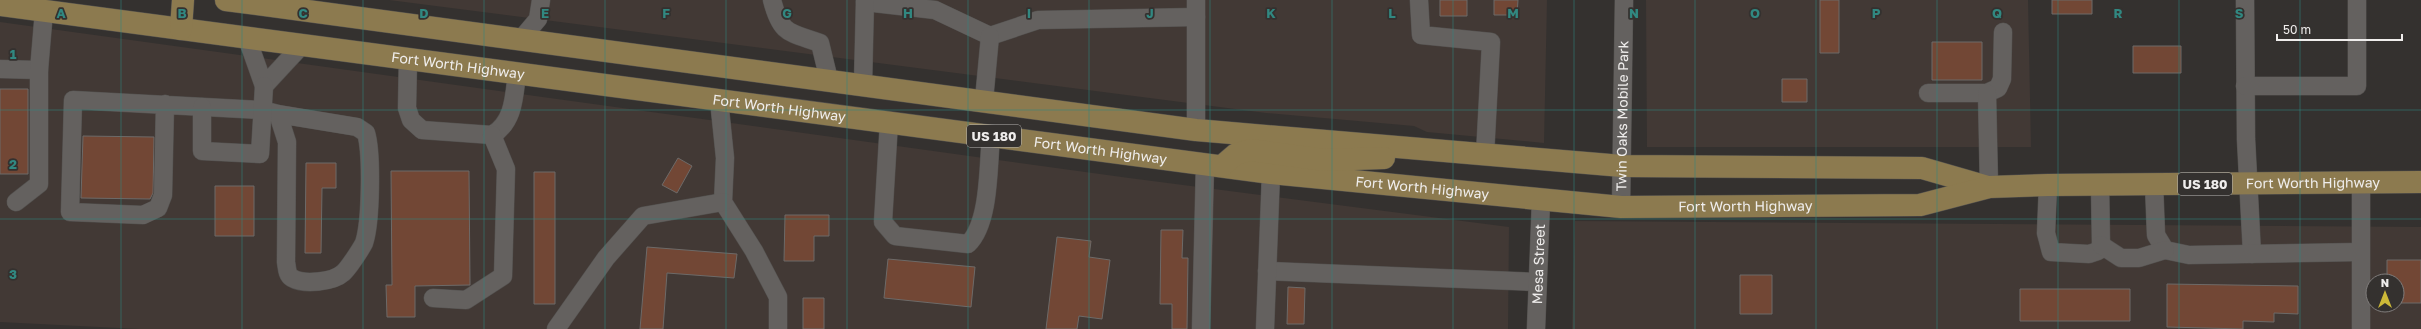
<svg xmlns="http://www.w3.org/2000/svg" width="2421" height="329" viewBox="0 0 2421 329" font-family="'Golos Text',sans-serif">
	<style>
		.built { fill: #423935; fill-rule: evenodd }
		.building { fill: #724735; stroke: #6d6a68 }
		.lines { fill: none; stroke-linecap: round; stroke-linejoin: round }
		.minor-casing { stroke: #52504e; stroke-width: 19 }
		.major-casing { stroke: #52504e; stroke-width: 23 }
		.minor { stroke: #64615f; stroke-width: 18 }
		.major { stroke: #8c7a4f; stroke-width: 22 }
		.grid { fill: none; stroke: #318881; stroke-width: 1; stroke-opacity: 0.55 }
		.labels { text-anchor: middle; stroke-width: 3.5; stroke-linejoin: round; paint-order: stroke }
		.shield { fill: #34312f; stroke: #b7b5b3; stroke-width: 1 }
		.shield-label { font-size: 13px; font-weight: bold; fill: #efedec }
		.street-label { font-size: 14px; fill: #efedec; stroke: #34312f }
		.grid-label { font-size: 13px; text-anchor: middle; font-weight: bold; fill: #318881; stroke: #34312f; stroke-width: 3.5; stroke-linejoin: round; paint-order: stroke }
	</style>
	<rect width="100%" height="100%" fill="#34312f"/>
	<!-- built -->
	<path class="built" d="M389,0H1547L1544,143L1427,132L1414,126L1266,113Z
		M1646,0H2028L2031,147H1647Z
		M0,22L1129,178L1509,227L1508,329H139L0,322Z
		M1575,221L2421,227V329H1572ZM2373,281H2397V305H2373Z"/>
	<!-- building -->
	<path class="building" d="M1440,0H1467V16H1440Z
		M1494,0H1518L1517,15H1494Z
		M1820,0H1839V53H1820Z
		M2052,0H2092V14H2052Z
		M1932,42H1982V80H1932Z
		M2133,46H2181V73H2133Z
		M1782,79H1807V102H1782Z
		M0,89H28V174H0Z
		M83,136L154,137L153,193L150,199L81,198Z
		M678,158L692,166L677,193L662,185Z
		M306,163H336V188H322L321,253H305Z
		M391,171H469L470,285L415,286V317H387L386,285H392Z
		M534,172H555V304H534Z
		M215,186H254V236H215Z
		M785,215H829V236H814V261H784Z
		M1161,230H1183L1182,258H1188L1187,329H1172V304H1160Z
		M1057,237L1091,241L1089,257L1110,260L1102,319L1079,316L1077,329H1046Z
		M647,247L737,254L734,278L667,273L663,329H640Z
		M888,259L975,267L971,307L884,298Z
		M2387,260H2421V303H2397V281H2387Z
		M1740,275H1772V314H1740Z
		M2167,284L2298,286V314L2274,313V322L2243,321V329L2167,327Z
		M1288,287L1305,288L1304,324H1287Z
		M2020,289H2130V321H2020Z
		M803,298H824V329H803Z"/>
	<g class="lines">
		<!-- minor casing -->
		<g class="minor-casing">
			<g id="minor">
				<path d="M772,0C781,35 789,32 820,43L829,80"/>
				<path d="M1419,0L1421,35L1491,42L1485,155"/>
				<path d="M2245,0L2246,139L2252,254"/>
				<path d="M865,2L935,10L990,36L1038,20L1196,17"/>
				<path d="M247,38L264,86L302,45"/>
				<path d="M522,38L538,19L541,0"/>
				<path d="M408,59L407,108L411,120L422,130L492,135C514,122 514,97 517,73"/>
				<path d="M0,69L39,70"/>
				<path d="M863,84L865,0"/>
				<path d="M2245,86H2357V0"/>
				<path d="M1928,93H1987L1998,88L2002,79L2003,32"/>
				<path d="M1987,93L1989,187"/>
				<path d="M719,100L725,158L723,202L754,251L778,297V329"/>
				<path d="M984,100L990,36"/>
				<path d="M165,104L163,195L158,208L143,215L70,212L73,100L262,110L278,114L357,127L366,133C372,153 371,222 364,243C361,249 348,269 343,273C333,282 304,285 292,278C287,275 287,268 286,262L287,142L278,114"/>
				<path d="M202,107V151L260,154L264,86"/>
				<path d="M889,122L883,222L895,236L968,244C990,223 988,166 991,136"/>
				<path d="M1196,130V0"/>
				<path d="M2154,184L2156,235L2165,250L2189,255L2360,252"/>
				<path d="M2048,185L2046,233L2051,252L2089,254L2098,251L2101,245L2100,184"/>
				<path d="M16,202L39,184V70L44,11"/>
				<path id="s1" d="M1621,207L1624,0"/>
				<path d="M2101,245L2121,258H2139L2165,250"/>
				<path d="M1267,271L1536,282"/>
				<path d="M433,298L466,300L503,276L506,169L492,135"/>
				<path d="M556,329L606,258L643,216L723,202"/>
				<path d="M1201,329L1205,164"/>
				<path d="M1265,329L1271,173"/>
				<path id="s2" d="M1536,329L1541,200"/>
				<path d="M2361,329V183"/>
			</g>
		</g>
		<!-- major casing -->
		<g class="major-casing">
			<g id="major">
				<path d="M226,0L1196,130L1622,166L1922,168L1988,187"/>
				<path id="s3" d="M0,5L1271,173L1621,207L1920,205L1989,187L2048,185L2421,182"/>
				<path d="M181,29L183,0"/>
				<path d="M1222,166L1236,154L1250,150L1324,160L1384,158"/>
			</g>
		</g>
		<!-- minor -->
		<use href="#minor" class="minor"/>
		<!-- major -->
		<use href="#major" class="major"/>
	</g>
	<!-- grid -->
	<path class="grid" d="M121,0V329M242,0V329M363,0V329M484,0V329M605,0V329M726,0V329M847,0V329M968,0V329M1089,0V329M1210,0V329M1332,0V329M1453,0V329M1574,0V329M1695,0V329M1816,0V329M1937,0V329M2058,0V329M2179,0V329M2300,0V329M0,110H2421M0,219H2421"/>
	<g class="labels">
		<!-- shield labels -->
		<g class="shield">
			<rect x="967" y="125" width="54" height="22" rx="3"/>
			<rect x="2178" y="173" width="54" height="22" rx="3"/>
		</g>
		<g class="shield-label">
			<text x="994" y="141">US 180</text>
			<text x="2205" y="189">US 180</text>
		</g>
		<!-- street labels -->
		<g class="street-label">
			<text dy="5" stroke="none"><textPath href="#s3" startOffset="462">Fort Worth Highway</textPath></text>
			<text dy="5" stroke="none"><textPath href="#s3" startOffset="786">Fort Worth Highway</textPath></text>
			<text dy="5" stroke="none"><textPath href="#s1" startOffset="91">Twin Oaks Mobile Park</textPath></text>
			<text dy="5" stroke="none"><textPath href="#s3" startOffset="1110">Fort Worth Highway</textPath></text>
			<text dy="5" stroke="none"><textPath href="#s3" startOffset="2328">Fort Worth Highway</textPath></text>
			<text dy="5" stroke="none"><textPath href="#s3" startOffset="1434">Fort Worth Highway</textPath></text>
			<text dy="5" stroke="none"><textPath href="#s3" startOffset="1758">Fort Worth Highway</textPath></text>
			<text dy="5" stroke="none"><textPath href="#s2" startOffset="65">Mesa Street</textPath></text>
		</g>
	</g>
	<g class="grid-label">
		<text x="61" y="18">A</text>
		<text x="182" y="18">B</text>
		<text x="303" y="18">C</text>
		<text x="424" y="18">D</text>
		<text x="545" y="18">E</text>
		<text x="666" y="18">F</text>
		<text x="787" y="18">G</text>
		<text x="908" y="18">H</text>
		<text x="1029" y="18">I</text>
		<text x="1150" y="18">J</text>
		<text x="1271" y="18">K</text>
		<text x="1392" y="18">L</text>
		<text x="1513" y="18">M</text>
		<text x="1634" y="18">N</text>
		<text x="1755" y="18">O</text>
		<text x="1876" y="18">P</text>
		<text x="1997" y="18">Q</text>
		<text x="2118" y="18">R</text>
		<text x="2239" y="18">S</text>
		<text x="13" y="59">1</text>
		<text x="13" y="169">2</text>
		<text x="13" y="279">3</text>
	</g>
	<!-- north arrow -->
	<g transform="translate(2385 293)"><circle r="19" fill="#34312f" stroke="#7f7c7b"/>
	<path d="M0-3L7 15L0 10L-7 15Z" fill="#cdb938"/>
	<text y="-6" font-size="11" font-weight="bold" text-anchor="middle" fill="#efedec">N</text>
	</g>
	<!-- scale -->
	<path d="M2277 34v6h125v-6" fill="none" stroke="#efedec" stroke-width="2"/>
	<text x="2283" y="34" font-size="12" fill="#efedec" stroke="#34312f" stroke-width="3" paint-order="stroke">50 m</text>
</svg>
